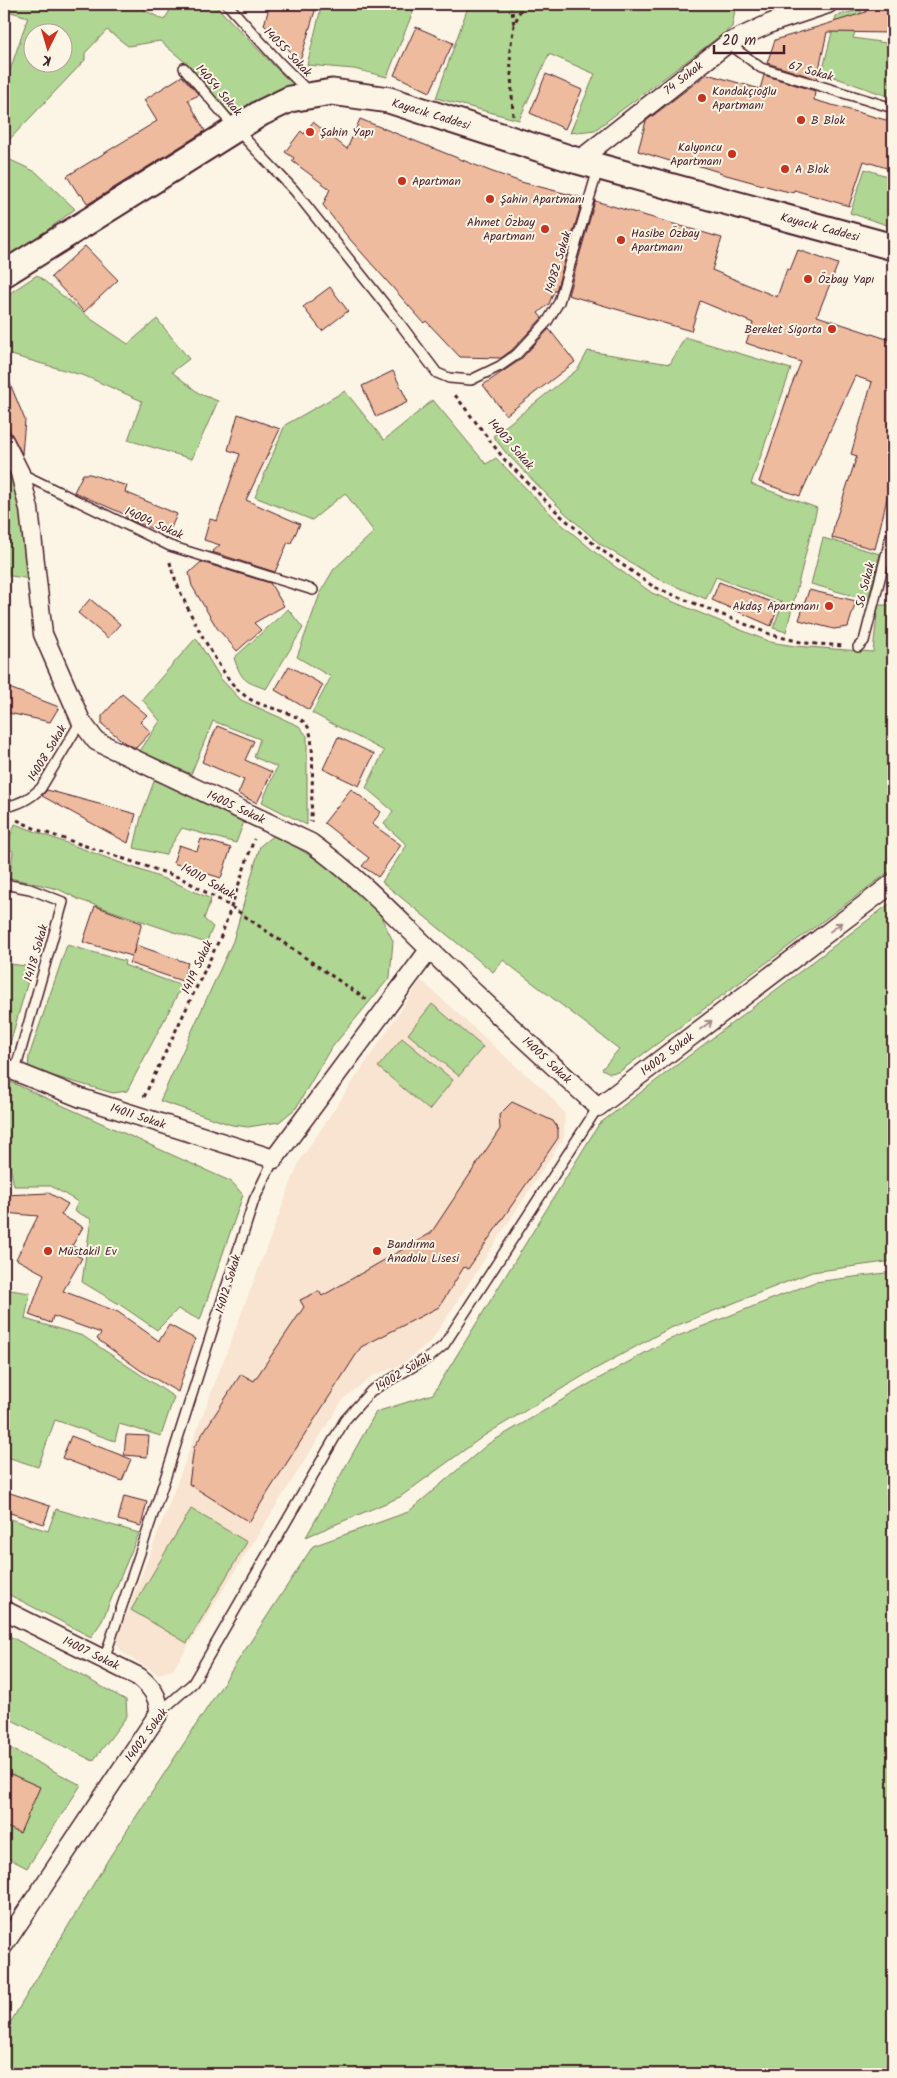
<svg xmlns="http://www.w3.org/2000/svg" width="897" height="2078" viewBox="0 0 897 2078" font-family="Kalam,sans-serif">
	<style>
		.built { fill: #f8e4d0 }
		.green { fill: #afd693; stroke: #7c7a5f; fill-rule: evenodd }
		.building { fill: #eebb9f; stroke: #4a1f2b }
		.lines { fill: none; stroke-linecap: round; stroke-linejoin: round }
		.lane-casing { stroke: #4a1f2b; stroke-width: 12 }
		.street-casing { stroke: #4a1f2b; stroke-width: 21 }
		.secondary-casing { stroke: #4a1f2b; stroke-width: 29 }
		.path { stroke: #4a1f2b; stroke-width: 3; stroke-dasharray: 4 4; stroke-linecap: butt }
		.lane { stroke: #fcf5e5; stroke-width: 9 }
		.street { stroke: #fcf5e5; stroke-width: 18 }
		.secondary { stroke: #fcf5e5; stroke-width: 25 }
		.oneway { stroke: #a38a88 }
		.poi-dot { fill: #c8321e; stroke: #fcf5e5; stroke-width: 2 }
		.labels { text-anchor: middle; stroke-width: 4; stroke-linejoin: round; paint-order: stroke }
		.street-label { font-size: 12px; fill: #4a1f2b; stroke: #fcf5e5 }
		.poi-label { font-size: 12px; fill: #4a1f2b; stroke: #fcf5e5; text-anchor: start }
	</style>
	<rect width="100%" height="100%" fill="#fcf5e5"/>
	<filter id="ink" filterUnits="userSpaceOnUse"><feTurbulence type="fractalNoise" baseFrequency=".02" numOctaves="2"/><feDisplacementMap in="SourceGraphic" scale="10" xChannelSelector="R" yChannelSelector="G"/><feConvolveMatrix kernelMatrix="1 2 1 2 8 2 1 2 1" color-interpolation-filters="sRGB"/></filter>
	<g filter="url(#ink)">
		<!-- built -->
		<path class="built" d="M421,980L518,1068L544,1089L565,1114L564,1137L432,1340L402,1364L373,1376L344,1398L173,1670L158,1674L123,1653L116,1643L299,1162Z"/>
		<!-- green -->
		<path class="green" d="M4,4H132L164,20L174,4H214L285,77L294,84L235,120L186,63L160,41L128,46L107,30L85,53V60L9,140L4,137V88L28,17L4,10ZM32,32H62V62H32Z
			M322,4H416L387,77L354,69L307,65Z
			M469,4H736L732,27L595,130L570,133L595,74L549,54L519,120L436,98Z
			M862,9L853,38L893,44V98L822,73L836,16Z
			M4,157L36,172L75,209L4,263Z
			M865,169L893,178V227L850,213Z
			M37,275L91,319L128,344L157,319L189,359L172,372L200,394L218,401L192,459L128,440L142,401L85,376L4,353V297Z
			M685,337L791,369L751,484L817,508L786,632L773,628L783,603L716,577L706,599L656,578L600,544L564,512L506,453L493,436L578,369L588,351L670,364Z
			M345,391L384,440L433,400L486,464L496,458L559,522L596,553L652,593L770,642L795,646L873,652L878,605H893V869L619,1072L610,1073L602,1069L619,1049L503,960L493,972L382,882L407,845L384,824L393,811L366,788L384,751L312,713L331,677L297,657L321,591L334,569L374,532L345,493L312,520L255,497L285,425Z
			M4,456L17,481L31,579L4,575Z
			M823,538L880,554L868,600L811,584Z
			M288,609L303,628L266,689C244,681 242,681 234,658Z
			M196,638L221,679L241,700L299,726L307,736V825L262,802L277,767L254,757L260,739L213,721L191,774L140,751L160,721L142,699Z
			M156,776L245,819L236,843L182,828L165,855L134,848L141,817Z
			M15,824L178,884L211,899L204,919L213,927L206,943L80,900L58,889L10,878L13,851L6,847Z
			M275,834L335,871L379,913L393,941L390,977L329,1051L296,1108L279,1122L248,1127L232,1125L160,1101L233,941L260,846Z
			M893,901V1261L812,1272L668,1329L588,1373L485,1435L400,1497L306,1537L376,1412L433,1394L599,1124Z
			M67,945L125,961L124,965L182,986L127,1091L113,1093L28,1069L29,1056Z
			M4,963L32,967L9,1047L4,1054Z
			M432,1004L483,1047L459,1076L408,1034Z
			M402,1038L453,1080L429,1110L378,1067Z
			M4,1079L232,1182L243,1195L200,1320L178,1309L157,1330L119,1304L82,1282L91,1219L74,1211L78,1202L51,1186H14L4,1137Z
			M893,1272V2074H4V2033L109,1858L313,1546L408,1512L488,1444L589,1384L668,1340L815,1282Z
			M4,1289L30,1293L25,1319L83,1336L174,1397L161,1436L119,1424L115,1441L55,1420L38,1467L4,1456Z
			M56,1509L139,1533L102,1621L91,1637L4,1592V1517L48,1531Z
			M191,1509L247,1542L187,1643L131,1610Z
			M4,1633L126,1700L127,1716L93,1761L4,1716Z
			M4,1745L81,1785L27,1868L4,1856Z"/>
		<!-- building -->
		<path class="building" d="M270,4H317L300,61L264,25Z
			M882,4H893V33L827,32L817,79L767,63L775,40L866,12V10Z
			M416,27L453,43L430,92L394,75Z
			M546,74L582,90L565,129L530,113Z
			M707,74L760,89L764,75L815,91L814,100L893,122V170L864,161L849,206L794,190V193L781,190L719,173V172L677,159L676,163L638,151L646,121Z
			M182,76L199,95L188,100L205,131L88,204L81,194L79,195L67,176L157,121L144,100Z
			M360,119L490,171L521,182L583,198L556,291H554L549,304L538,313L542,318L512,350L501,358L460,357L426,321L424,323L347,236L323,205L330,189L292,161L294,158L285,152L301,131L304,134L313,122L347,149Z
			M595,201L722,238L712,270L777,297L787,269L790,270L798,250L838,264L817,316L893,341V479L890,495L888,494L875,549L832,538L834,525L857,456L851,454L872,382L855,376L800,496L759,482L790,389L801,362L746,343L753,323L700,301L691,331L568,295Z
			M85,246L118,280L84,312L51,277Z
			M330,287L348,311L322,331L303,307Z
			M549,329L575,362L506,415L483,385L520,360Z
			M4,369L25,420L22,454L4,420Z
			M393,371L408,402L376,417L362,386Z
			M238,414L280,429L246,500L300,524L291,543L288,542L275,572L212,552L220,545L204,540L210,519L217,521L240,454L228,450Z
			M83,474H90L127,486L125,492L177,514L168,535L130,520L125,517L126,515L74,492Z
			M201,562L270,583L284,606L254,623L261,630L237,651L217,628L192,586L189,573Z
			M719,582L779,605L771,626L712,600Z
			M809,590L856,601L848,627L834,629L799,620Z
			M90,599L120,624L108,638L78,613Z
			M289,666L323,685L309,710L275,690Z
			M4,686L59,707L50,722L4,712Z
			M122,694L147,715L140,722L151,732L136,748L125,743L102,724V716Z
			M217,726L254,741L245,760L272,772L257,803L238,794L244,780L202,762Z
			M338,737L374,754L359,786L323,769Z
			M351,789L381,812L372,824L401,845L378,877L362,866L369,858L324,823Z
			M47,790L136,814L128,843L42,796Z
			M201,839L231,848L221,878L173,863L179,845L197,851Z
			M95,906L142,923L133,954L136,945L188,963L182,981L129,963L132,956L83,942Z
			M512,1102L553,1121L558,1129V1138L468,1269L464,1267L439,1307L361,1347L249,1522L189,1484L194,1447L241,1374L254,1381L304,1307L300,1300L319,1291L322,1296L431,1233L500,1129L499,1115Z
			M49,1193L68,1204L61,1215L83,1227L72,1246L77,1248L74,1254L82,1258L63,1291L118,1312L159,1341L169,1325L195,1339L178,1392L140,1370L97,1339L101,1333L53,1316L51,1323L29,1315L44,1274L16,1259L38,1216L4,1213V1195Z
			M126,1435L149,1436L147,1457L124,1455Z
			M71,1436L131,1459L122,1481L62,1458Z
			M4,1491L50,1506L44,1524L4,1511Z
			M124,1496L147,1502L141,1526L118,1520Z
			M4,1771L40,1787L20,1833L4,1826Z"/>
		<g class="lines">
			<!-- lane casing -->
			<g class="lane-casing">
				<path id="lane" d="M227,4L280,63L309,92
					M728,43L761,68L893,108
					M184,68L236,129L294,190L395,317L437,373L449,378L471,380L500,366L516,355L547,322L559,302L598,169
					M20,473L170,546L313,590
					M858,647L864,641L893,528
					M4,807C18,805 31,798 41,788L81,721
					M4,884L30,889L63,902L15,1071
					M104,1659L164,1482L254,1200L274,1159
					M160,1712L193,1683L345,1420L371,1391L431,1356L444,1345L598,1107"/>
			</g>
			<!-- street casing -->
			<g class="street-casing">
				<path id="street" d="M578,161L728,43L771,23L828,4
					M4,441L20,473L29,509L43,634L81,721L96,741L311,843C357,876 390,911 430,950C485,1004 542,1055 598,1107L893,883
					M4,1067L81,1098L274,1159L429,950
					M4,1610L139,1677C151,1687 159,1696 159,1713L4,1945"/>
			</g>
			<!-- secondary casing -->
			<g class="secondary-casing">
				<path id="secondary" d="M4,274L261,113L290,99L332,92L389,100L578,161L893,247"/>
			</g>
			<!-- path -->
			<path class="path" d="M511,4L514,25
				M513,116L510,50L514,25L523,4
				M455,395L504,459L561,516L600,549L654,587L772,635L805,643L844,646
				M170,562C175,589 211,655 228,678C234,687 244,696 253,701C268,709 299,712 308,727C316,741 311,803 311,822
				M17,820L38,830L181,878L230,906L367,1000
				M144,1097L222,934L254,839"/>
			<!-- lane -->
			<use href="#lane" class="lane"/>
			<!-- street -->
			<use href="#street" class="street"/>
			<!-- secondary -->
			<use href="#secondary" class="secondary"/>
		</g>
		<!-- one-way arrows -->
		<defs><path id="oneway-shaft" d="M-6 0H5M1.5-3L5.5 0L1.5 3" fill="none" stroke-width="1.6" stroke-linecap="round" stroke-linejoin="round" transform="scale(1.25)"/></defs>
		<g class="oneway">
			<use href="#oneway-shaft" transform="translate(836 927) rotate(-37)"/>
			<use href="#oneway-shaft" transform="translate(706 1025) rotate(-37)"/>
		</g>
	</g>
	<!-- markers -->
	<g class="poi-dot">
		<circle cx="702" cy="98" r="5"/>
		<circle cx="801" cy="120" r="5"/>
		<circle cx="310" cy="132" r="5"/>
		<circle cx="732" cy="154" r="5"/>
		<circle cx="785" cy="169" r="5"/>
		<circle cx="402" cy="181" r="5"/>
		<circle cx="490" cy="199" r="5"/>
		<circle cx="545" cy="229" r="5"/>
		<circle cx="621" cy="240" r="5"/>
		<circle cx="808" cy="279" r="5"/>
		<circle cx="832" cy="329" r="5"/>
		<circle cx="829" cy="606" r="5"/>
		<circle cx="48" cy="1251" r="5"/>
		<circle cx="377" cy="1251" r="5"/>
	</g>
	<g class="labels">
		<!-- street labels -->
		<g class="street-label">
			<text transform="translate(288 52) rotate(46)" y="4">14055 Sokak</text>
			<text transform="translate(811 71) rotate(16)" y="4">67 Sokak</text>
			<text transform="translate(683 78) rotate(-38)" y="4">74 Sokak</text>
			<text transform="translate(219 90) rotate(49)" y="4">14054 Sokak</text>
			<text transform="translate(431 114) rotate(17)" y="4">Kayacık Caddesi</text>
			<text transform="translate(820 227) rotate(15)" y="4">Kayacık Caddesi</text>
			<text transform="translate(558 262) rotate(-73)" y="4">14082 Sokak</text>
			<text transform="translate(511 444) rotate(49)" y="4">14003 Sokak</text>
			<text transform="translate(154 523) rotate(24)" y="4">14004 Sokak</text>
			<text transform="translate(865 585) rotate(-76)" y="4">56 Sokak</text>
			<text transform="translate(47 753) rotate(-59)" y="4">14008 Sokak</text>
			<text transform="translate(236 807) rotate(25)" y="4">14005 Sokak</text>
			<text transform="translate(208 881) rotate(29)" y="4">14010 Sokak</text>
			<text transform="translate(36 953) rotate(-74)" y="4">14118 Sokak</text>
			<text transform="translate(197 967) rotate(-65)" y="4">14119 Sokak</text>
			<text transform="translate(667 1054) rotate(-37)" y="4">14002 Sokak</text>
			<text transform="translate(547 1060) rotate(43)" y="4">14005 Sokak</text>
			<text transform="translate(138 1116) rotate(18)" y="4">14011 Sokak</text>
			<text transform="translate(228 1284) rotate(-73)" y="4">14012 Sokak</text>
			<text transform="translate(403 1372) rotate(-31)" y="4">14002 Sokak</text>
			<text transform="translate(91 1653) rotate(26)" y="4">14007 Sokak</text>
			<text transform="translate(146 1735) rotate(-54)" y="4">14002 Sokak</text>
		</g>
		<!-- poi labels -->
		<g class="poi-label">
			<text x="712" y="95">Kondakçıoğlu<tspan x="712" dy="14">Apartmanı</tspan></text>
			<text x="811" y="124">B Blok</text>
			<text x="320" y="136">Şahin Yapı</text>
			<text x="722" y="151" text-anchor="end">Kalyoncu<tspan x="722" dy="14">Apartmanı</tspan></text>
			<text x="795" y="173">A Blok</text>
			<text x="412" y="185">Apartman</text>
			<text x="500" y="203">Şahin Apartmanı</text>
			<text x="535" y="226" text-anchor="end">Ahmet Özbay<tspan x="535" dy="14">Apartmanı</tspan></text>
			<text x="631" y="237">Hasibe Özbay<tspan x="631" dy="14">Apartmanı</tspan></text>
			<text x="818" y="283">Özbay Yapı</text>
			<text x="822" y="333" text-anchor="end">Bereket Sigorta</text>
			<text x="819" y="610" text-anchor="end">Akdaş Apartmanı</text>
			<text x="387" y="1248">Bandırma<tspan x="387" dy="14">Anadolu Lisesi</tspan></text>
			<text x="58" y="1255">Müstakil Ev</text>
		</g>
	</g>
	<!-- margin -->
	<rect width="897" height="2078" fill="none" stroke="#fcf5e5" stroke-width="20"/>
	<rect x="10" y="10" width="877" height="2058" fill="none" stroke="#4a1f2b" stroke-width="2" filter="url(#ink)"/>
	<!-- north arrow -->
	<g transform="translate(48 48) rotate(185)"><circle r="24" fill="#fcf5e5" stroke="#b59f9b"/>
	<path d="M0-4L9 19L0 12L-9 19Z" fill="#c8321e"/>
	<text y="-8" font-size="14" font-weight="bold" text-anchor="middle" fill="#4a1f2b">K</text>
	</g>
	<!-- scale -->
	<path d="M714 45v8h70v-8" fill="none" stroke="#4a1f2b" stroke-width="2.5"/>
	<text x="722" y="45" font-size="15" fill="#4a1f2b" stroke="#fcf5e5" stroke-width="4" paint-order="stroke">20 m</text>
</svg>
